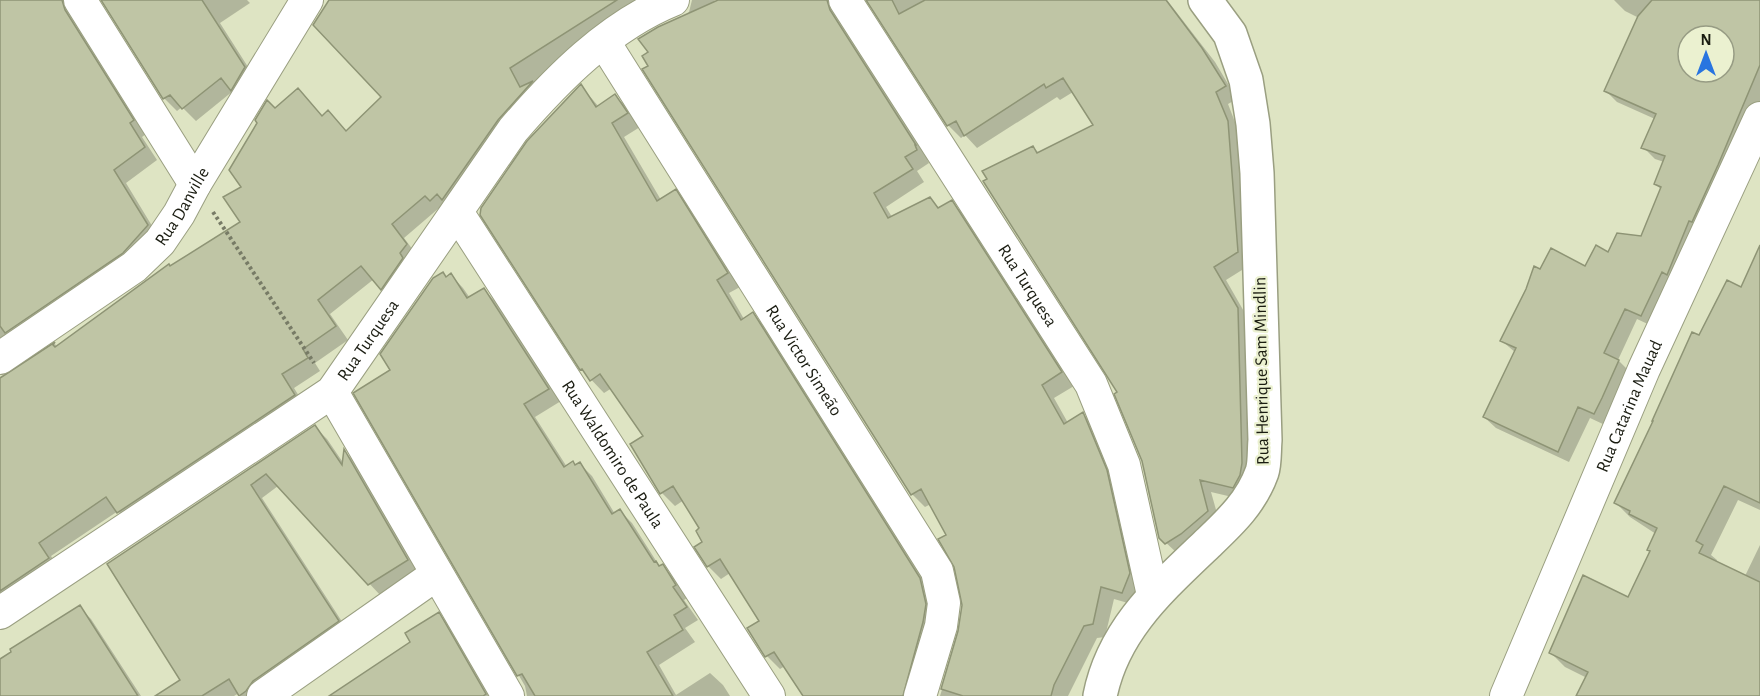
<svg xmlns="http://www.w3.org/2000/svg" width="1760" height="696" viewBox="0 0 1760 696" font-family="'Alegreya Sans',sans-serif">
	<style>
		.shadow { fill: #0003; fill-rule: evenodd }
		.building { fill: #bfc5a5; stroke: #8e9475; stroke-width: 1.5; fill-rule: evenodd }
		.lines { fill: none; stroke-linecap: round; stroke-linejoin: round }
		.minor-casing { stroke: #9a9f81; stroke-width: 34 }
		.tertiary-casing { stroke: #9a9f81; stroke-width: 36 }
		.path { stroke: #777b66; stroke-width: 4; stroke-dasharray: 3 3; stroke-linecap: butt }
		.minor { stroke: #fff; stroke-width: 32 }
		.tertiary { stroke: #fff; stroke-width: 33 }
		.labels { text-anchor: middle; stroke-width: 4.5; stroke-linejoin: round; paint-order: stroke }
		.street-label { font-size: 18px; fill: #1a1c11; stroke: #ebf1d0 }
	</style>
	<rect width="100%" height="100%" fill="#dee4c3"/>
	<!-- shadow -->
	<path class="shadow" d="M5,0H81L146,134L142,137L157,160L126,183L160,239L0,359V7Z
		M103,0H247L250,3L220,23L257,81L233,91L196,121L182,107L177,111L164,98Z
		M331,0H672L631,22L444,213L439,208L404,238L419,258L394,302L374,279L330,314L348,340L315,363L320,371L294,388L307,409L131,525L118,511L51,556L61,572L0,615V377L10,375L55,344L57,347L170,267L242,222L243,187L275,110L298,90L323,117L347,132L383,97Z
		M692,0H714L721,4L728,0H843L928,158L927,159L929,163L917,171L924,182L886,207L892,217L930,199L940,209L951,202L965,215L1074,386L1054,398L1068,423L1083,414L1096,427L1119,485L1142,587L1135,605L1114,599L1105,637L1097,638L1068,696H940L960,631L963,605L948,535L931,504L925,507L912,494L650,66L651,52L689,12Z
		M868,0H1167L1215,62L1237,99L1228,104L1240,135L1250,265L1226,280L1250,322L1254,477L1245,500L1211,492L1220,524L1179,555L1160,537L1143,461L1033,147L1039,153L1096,126L1073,92L1060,100L1057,97L977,148L965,135L961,138L948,125Z
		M1614,0H1760V105L1652,326L1637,319L1618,360L1630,372L1605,425L1590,418L1569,462L1496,428L1484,417L1516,353L1502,341L1541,271L1586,268L1608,254L1642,238L1662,190L1655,184L1664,162L1655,159L1643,147L1655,119L1617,102L1605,90L1639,18L1625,11ZM1688,36H1724V72H1688Z
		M581,86L599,107L615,96L628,108L640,127L624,137L661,200L675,191L688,204L740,287L729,293L744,319L753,314L766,327L933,592L918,696H805L785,666L780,669L767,656L749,629L761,621L730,573L721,579L708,566L702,529L684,500L675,506L662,493L647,470L645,436L612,388L604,393L581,369Z
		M1760,249V510L1738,500L1711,555L1717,560L1716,563L1745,576L1760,545V696H1578L1587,678L1565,667L1551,653L1628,599L1651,552L1656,534L1630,517L1616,503L1699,338L1742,289Z
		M451,275L463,288L470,298L484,290L496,302L561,401L535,417L567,467L576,466L580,464L592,476L615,514L620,511L632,523L660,567L663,566L675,579L687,598L684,600L698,620L685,628L695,642L659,665L676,695L710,673L723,685L730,696H527L525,686L355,393L393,370L447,278Z
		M315,427L327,439L344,464L345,452L356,463L420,573L381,596L278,486L262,498L350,634L263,696H241L239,693L234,696H191L109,565Z
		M79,607L91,619L141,696H0V661Z
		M439,614L451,626L491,696H332L412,642Z"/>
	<!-- building -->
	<path class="building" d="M0,0H62L65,10L134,120L130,123L145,147L114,170L148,225L123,253L5,333L0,326Z
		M101,0H202L245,67L242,72L231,91L221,78L182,109L170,95L163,99Z
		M329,0H617L510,68L520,87L533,81L498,120L442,200L437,194L430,201L425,196L392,224L407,244L400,253L403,258L381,290L361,266L318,300L336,326L303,349L308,358L282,374L295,395L117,513L106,497L39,543L49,558L0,591V378L55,342L53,345L55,347L169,264L170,266L240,222L223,197L241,187L229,170L257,123L255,120L267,100L275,108L298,88L322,116L328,110L346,131L381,97L313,25Z
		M718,0H827L830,10L916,145H915L917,150L905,157L913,169L874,193L888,218L930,197L938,208L952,200L1062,372L1042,385L1064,424L1083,412L1107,470L1130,573L1122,593L1101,587L1093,624L1084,626L1054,685L1051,696H963L941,689L958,631L962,605L954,567L938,539L946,535L921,489L911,495L642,69L648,66L642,56L648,52L638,39L658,27Z
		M866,0H892L899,14L925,0H1166L1202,48L1226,86L1216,92L1228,121L1238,252L1214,267L1238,308L1242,463L1240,475L1233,488L1200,480L1208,511L1181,534L1165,544L1159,538L1142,461L1114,394L1117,392L983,181L987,179L982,171L1033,146L1037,153L1093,125L1063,78L1046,88L1044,84L964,136L956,121L947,126Z
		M1652,0H1760V65L1718,165L1692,222L1689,221L1667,275L1662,272L1641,316L1625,309L1604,353L1619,360L1602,398L1594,414L1578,407L1558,452L1483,417L1516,348L1500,341L1526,289L1534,266L1540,269L1551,248L1585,266L1596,245L1608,252L1617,233L1641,236L1661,187L1654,184L1665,156L1641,148L1656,114L1604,91L1638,16ZM1688,36H1724V72H1688Z
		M581,84L596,107L615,94L628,113L612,123L657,201L676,189L728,273L717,280L741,320L753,312L920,578L926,604L923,622L903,696H803L774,652L765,657L747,628L759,621L720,559L707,567L694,547L702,542L696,531L699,528L673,486L660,494L630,444L643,436L600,374L590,381L582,369L580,370L480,215L481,208L527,141Z
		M1760,245V503L1724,486L1696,541L1703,545L1699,553L1760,582V696H1576L1588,672L1549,653L1583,575L1628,597L1650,551L1647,550L1657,528L1629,514L1630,511L1614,503L1653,421H1652L1692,332L1699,335L1727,280L1741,287Z
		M443,272L446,277L451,273L467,298L484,288L549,389L524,404L564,467L573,461L575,465L580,462L612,514L620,509L654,562L656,561L659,566L663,564L676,585L673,587L687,607L674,615L683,630L647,652L673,696H535L522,674L517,676L353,393L390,370L380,354L433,278Z
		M315,425L342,465L344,449L408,560L368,585L266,474L251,485L339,621L253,681L246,691L239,696L229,679L202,696H155L180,680L107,564Z
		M80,605L138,696H0V659L11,652L10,649Z
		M439,612L486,694L483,696H329L410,642L405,633Z"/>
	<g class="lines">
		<!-- minor casing -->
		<g class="minor-casing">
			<g id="minor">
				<path d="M80,0L195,184"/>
				<path id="s1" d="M845,0L1091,384L1124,465L1153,595"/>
				<path id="s2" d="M604,42L937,571L944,603L941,626L920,696"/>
				<path id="s3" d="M457,212L769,696"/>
				<path id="s4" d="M0,358L134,267L160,242L179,214L195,184L307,0"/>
				<path d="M332,392L508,696"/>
				<path id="s5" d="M0,613L332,392L513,130C557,79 609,26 673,0"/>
				<path d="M263,696L437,574"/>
				<path id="s6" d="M1506,696L1644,369L1760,118"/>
			</g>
		</g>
		<!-- tertiary casing -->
		<g class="tertiary-casing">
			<path id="tertiary" d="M1100,696C1113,630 1160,589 1207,544C1229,523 1251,503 1262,472C1265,463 1264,450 1265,440L1257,173L1253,124L1246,80L1230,34L1205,0"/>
		</g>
		<!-- path -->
		<path class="path" d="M213,212L314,363"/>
		<!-- minor -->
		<use href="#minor" class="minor"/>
		<!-- tertiary -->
		<use href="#tertiary" class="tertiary"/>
	</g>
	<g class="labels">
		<!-- street labels -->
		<g class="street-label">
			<text dy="6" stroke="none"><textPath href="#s4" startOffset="240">Rua Danville</textPath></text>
			<text dy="6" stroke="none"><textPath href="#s1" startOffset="339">Rua Turquesa</textPath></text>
			<text dy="6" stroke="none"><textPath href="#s5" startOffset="462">Rua Turquesa</textPath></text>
			<text dy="6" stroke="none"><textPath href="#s2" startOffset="376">Rua Victor Simeão</textPath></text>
			<text transform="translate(1261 371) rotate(-91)" y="6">Rua Henrique Sam Mindlin</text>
			<text dy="6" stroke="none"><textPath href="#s6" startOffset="315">Rua Catarina Mauad</textPath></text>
			<text dy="6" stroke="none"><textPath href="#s3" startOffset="288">Rua Waldomiro de Paula</textPath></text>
		</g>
	</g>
	<!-- north arrow -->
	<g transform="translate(1706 54)"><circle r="28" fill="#ebf1d0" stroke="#979c84" stroke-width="1.5"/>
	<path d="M0-4.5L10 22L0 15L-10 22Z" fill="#2975e0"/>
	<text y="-9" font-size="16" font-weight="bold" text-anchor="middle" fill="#1a1c11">N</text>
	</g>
</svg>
